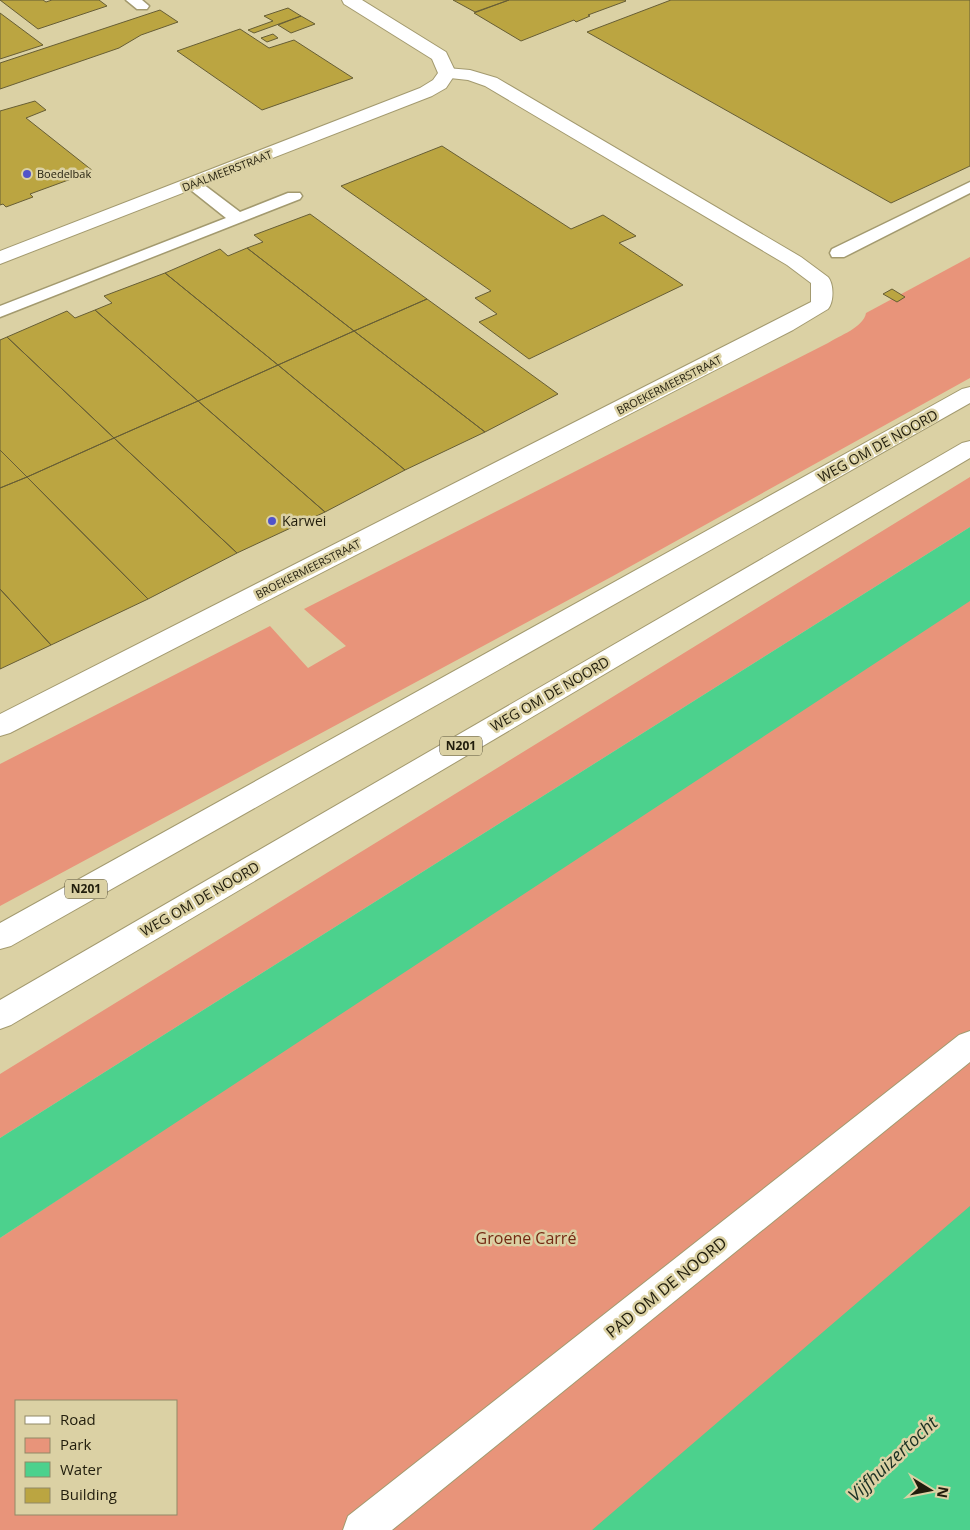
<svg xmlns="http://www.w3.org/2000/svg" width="970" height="1530" viewBox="0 0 970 1530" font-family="'Open Sans',sans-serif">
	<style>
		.green { fill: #e8947a; fill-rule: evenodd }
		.water { fill: #4cd18d }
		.building { fill: #bba541; stroke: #675e35 }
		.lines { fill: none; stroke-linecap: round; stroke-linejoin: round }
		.service-casing { stroke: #a39a6f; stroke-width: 3 }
		.minor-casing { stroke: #a39a6f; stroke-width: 2 }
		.tertiary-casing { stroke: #a39a6f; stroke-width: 2 }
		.trunk-casing { stroke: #a39a6f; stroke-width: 2 }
		.service { fill: #fff; fill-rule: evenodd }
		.minor { fill: #fff; fill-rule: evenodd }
		.tertiary { fill: #fff; fill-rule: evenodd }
		.trunk { fill: #fff; fill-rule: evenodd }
		.poi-dot { fill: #5153ca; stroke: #dbd1a4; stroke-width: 2 }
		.labels { text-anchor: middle; stroke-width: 5; stroke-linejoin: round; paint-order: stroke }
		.far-street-label { font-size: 11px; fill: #211d0c; stroke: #dbd1a4 }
		.far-poi-label { font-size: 11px; fill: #211d0c; stroke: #dbd1a4; text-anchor: start }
		.shield { fill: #dbd1a4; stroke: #59533a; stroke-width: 1 }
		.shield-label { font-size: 12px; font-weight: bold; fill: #211d0c }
		.street-label { font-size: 14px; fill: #211d0c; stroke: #dbd1a4 }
		.poi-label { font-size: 14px; fill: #211d0c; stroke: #dbd1a4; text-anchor: start }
		.near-park-label { font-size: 16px; fill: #742a13; stroke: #dbd1a4 }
		.near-street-label { font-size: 16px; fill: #211d0c; stroke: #dbd1a4 }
		.near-water-label { font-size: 18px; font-style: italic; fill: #192f22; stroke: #dbd1a4 }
	</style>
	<rect width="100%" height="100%" fill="#dbd1a4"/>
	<!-- green -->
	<path class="green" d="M970,257V378L613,576L0,906V764L270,626L308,668L346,646L304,609L828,343C839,336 864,327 866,313Z
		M970,477V527L0,1138V1074Z
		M970,595V1237L629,1530H0V1238ZM16,1401H176V1514H16Z"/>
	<!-- water -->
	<path class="water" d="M970,527V601L0,1238V1138Z
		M970,1206V1530H592Z"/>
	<!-- building -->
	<path class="building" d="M0,0H43L46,2L52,0H99L107,6L38,29Z
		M453,0H509L475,12Z
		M509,0H625L626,1L588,15L590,16L576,22L574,20L521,41L474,13Z
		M671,0H970V166L891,203L587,32Z
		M288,8L301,16L254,33L248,30L273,21L264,16Z
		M160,10L178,22L141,35L119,48L0,89V63Z
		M0,13L43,45L0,59Z
		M301,16L315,24L291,33L278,25Z
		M240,29L269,48L294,40L353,78L262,110L177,51Z
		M273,34L278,38L267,42L261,38Z
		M35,101L46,110L26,118L93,171L30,194L33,197L6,207L3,204L0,205V111Z
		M442,146L571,229L603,215L636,236L619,243L683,285L529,359L479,322L497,314L475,298L491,291L341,186Z
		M310,214L427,299L354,331L247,248L263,242L254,235Z
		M247,248L354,331L278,365L165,273L220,249L228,256Z
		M165,273L278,365L198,401L95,310L112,303L104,296Z
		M892,289L905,297L897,302L883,294Z
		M427,299L514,362L558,394L485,432L354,331Z
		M95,310L198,401L114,438L7,337L67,311L75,318Z
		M354,331L485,432L405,470L278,365Z
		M7,337L114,438L27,477L0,450V340Z
		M278,365L405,470L325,512L198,401Z
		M198,401L325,512L237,553L114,438Z
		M114,438L237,553L148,599L27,477Z
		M0,450L27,477L0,488Z
		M27,477L148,599L51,645L0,589V488Z
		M0,589L51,645L0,669Z"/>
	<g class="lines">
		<!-- service casing -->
		<g class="service-casing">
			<path id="service" d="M126,0H142L149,6L147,9H137Z
				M193,179L199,181L240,212L288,193H300L302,196L300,199L0,317V306L226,218L187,187L185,184L187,181Z
				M970,182V193L844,257H832L830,253L832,249Z"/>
		</g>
		<!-- minor casing -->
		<g class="minor-casing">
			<path id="minor" d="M447,68L470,70L497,78L801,257L828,277C834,284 834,302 828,309L793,330L10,733L0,736V714L811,302V283L787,265L485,86L468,80L441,77L438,73L441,69Z
				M970,1031V1062L392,1530H343L348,1516L959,1035Z"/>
		</g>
		<!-- tertiary casing -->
		<g class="tertiary-casing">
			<path id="tertiary" d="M342,0H362L446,52L456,73L446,88L432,96L0,264V251L420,88L433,80L438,73L432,59L344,4Z"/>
		</g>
		<!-- trunk casing -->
		<g class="trunk-casing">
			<path id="trunk" d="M970,387V403L11,946L0,949V923L962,389Z
				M970,441V458L11,1025L0,1029V1000L962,443Z"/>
		</g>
		<!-- service -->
		<use href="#service" class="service"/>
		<!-- minor -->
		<use href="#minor" class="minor"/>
		<!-- tertiary -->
		<use href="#tertiary" class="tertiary"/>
		<!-- trunk -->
		<use href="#trunk" class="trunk"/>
	</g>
	<!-- markers -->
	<g class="poi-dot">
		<circle cx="27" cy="174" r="5"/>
		<circle cx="272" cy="521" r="5"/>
	</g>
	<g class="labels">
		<!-- far-street labels -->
		<g class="far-street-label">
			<text transform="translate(227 171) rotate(-21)" y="4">DAALMEERSTRAAT</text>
			<text transform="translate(669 385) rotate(-27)" y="4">BROEKERMEERSTRAAT</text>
			<text transform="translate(308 569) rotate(-27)" y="4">BROEKERMEERSTRAAT</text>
		</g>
		<!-- far-poi labels -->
		<g class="far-poi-label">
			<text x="37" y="178">Boedelbak</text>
		</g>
		<!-- shield labels -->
		<g class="shield">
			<rect x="440" y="736.5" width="42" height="19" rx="4"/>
			<rect x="65" y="879.5" width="42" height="19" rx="4"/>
		</g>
		<g class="shield-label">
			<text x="461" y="750">N201</text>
			<text x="86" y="893">N201</text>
		</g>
		<!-- street labels -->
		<g class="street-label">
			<text transform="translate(878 446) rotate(-29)" y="5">WEG OM DE NOORD</text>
			<text transform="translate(550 694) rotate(-30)" y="5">WEG OM DE NOORD</text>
			<text transform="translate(200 899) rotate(-30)" y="5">WEG OM DE NOORD</text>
		</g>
		<!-- poi labels -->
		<g class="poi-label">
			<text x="282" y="526">Karwei</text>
		</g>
		<!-- near-park labels -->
		<g class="near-park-label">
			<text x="526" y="1244">Groene Carré</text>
		</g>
		<!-- near-street labels -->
		<g class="near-street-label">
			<text transform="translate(666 1287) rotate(-39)" y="6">PAD OM DE NOORD</text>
		</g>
		<!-- near-water labels -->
		<g class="near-water-label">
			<text transform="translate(893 1459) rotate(-43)" y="6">Vijfhuizertocht</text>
		</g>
	</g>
	<!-- legend -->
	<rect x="15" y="1400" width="162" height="115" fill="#dbd1a4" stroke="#918967"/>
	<rect x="25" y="1416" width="25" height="8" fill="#ffffff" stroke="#918967"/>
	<text x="60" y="1425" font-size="15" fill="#211d0c">Road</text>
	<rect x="25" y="1438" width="25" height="15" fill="#e8947a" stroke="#918967"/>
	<text x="60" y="1450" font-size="15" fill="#211d0c">Park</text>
	<rect x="25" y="1462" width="25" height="15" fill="#4cd18d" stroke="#918967"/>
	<text x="60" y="1475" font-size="15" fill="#211d0c">Water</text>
	<rect x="25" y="1488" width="25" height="15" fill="#bba541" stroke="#918967"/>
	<text x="60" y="1500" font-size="15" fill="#211d0c">Building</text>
	<!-- north arrow -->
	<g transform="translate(930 1490) rotate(100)" stroke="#dbd1a4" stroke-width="4" paint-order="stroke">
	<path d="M0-4L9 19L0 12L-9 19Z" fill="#211d0c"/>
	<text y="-8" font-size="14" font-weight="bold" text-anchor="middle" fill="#211d0c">N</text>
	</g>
</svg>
